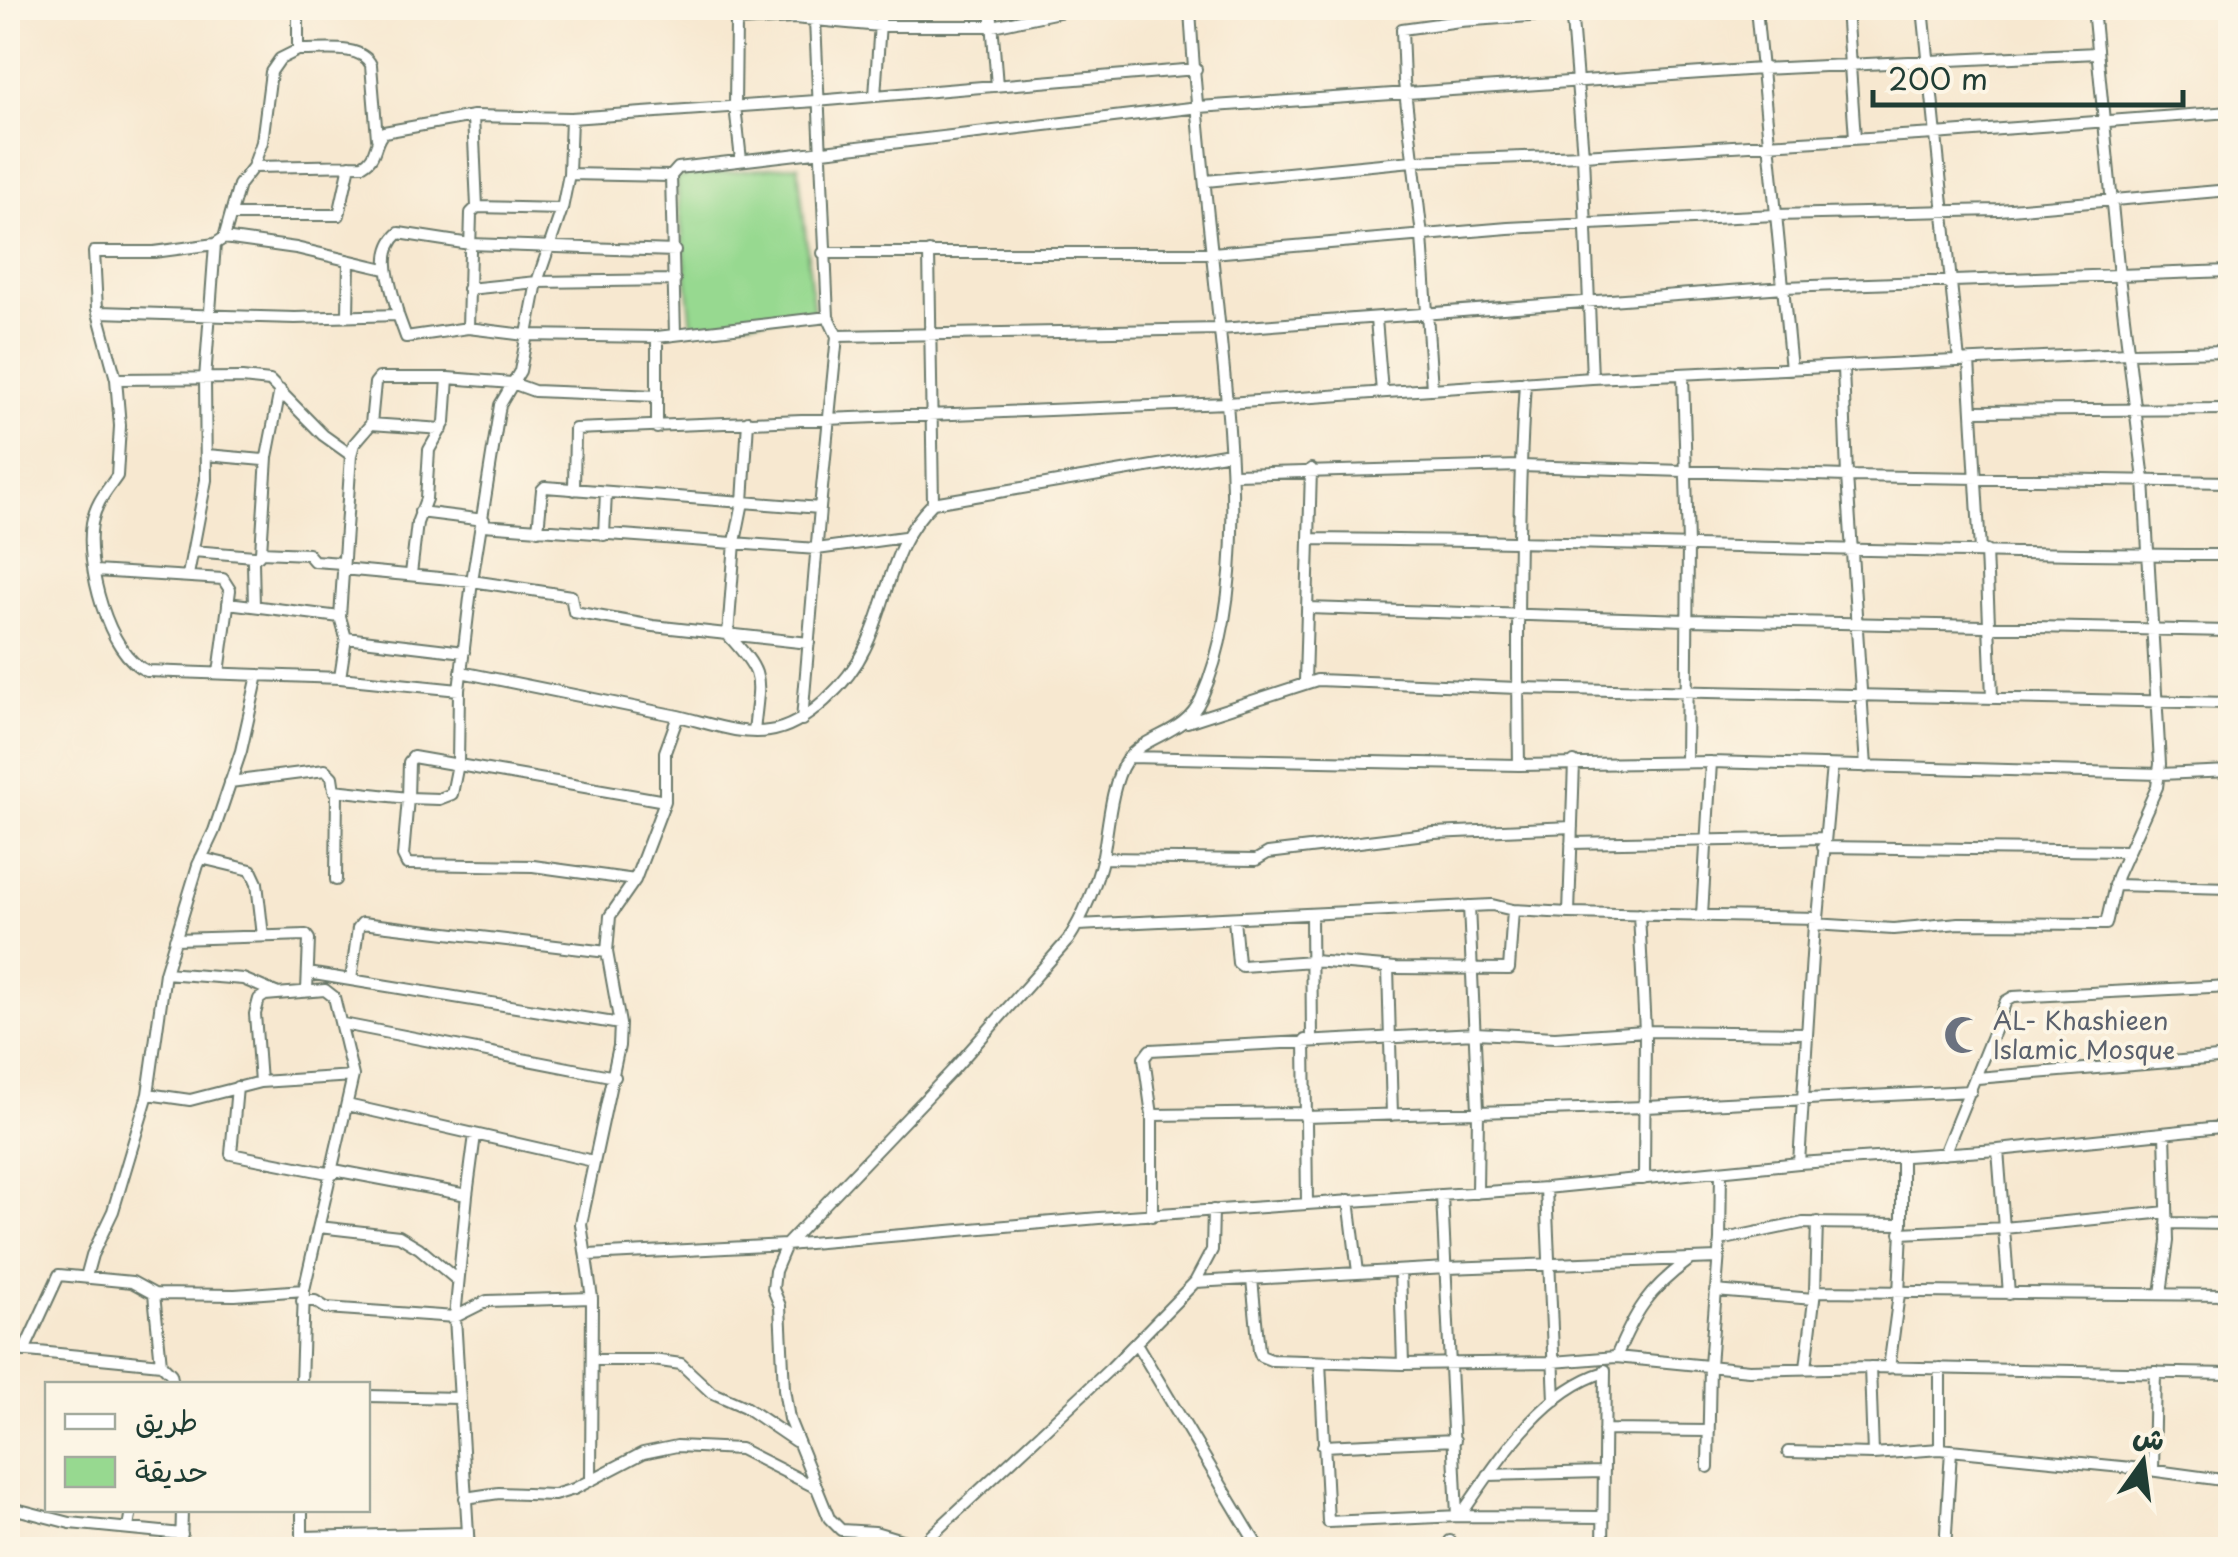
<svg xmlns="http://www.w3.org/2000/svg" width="2238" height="1557" viewBox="0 0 2238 1557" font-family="'Playpen Sans','Playpen Sans Arabic',sans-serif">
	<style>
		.green { fill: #97d990; stroke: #5b8b62; stroke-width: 2.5 }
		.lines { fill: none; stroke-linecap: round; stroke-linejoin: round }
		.street-casing { stroke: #6b796b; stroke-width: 14 }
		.street { stroke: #fff; stroke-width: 10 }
		.labels { text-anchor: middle; stroke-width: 8; stroke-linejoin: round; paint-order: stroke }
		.worship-label { font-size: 25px; fill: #5b616d; stroke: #fcf5e5; text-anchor: start }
	</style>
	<rect width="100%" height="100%" fill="#fcf5e5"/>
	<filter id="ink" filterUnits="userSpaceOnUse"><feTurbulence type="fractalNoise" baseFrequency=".01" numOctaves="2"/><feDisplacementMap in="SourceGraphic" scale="20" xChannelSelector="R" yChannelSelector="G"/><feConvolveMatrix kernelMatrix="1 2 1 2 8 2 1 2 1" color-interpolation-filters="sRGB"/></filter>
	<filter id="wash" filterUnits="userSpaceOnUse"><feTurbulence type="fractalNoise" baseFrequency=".0048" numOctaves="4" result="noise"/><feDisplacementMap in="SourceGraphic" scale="40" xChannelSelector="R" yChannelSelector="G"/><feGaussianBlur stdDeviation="2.25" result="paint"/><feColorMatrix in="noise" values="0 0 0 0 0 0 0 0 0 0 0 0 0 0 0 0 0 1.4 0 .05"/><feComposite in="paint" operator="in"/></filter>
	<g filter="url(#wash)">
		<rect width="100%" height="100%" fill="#f7e8d0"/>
		<!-- green -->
		<path class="green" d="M798,165L814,314L692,326L676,177Z"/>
	</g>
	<g filter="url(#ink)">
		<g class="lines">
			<!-- street casing -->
			<g class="street-casing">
				<path id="street" d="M298,8V50L280,59L271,72L262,142L253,167L239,185L224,238L215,244L154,252H94L97,309L116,379L120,426L117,476C106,492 96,502 92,523C85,562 107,655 147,671L340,678L459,690
					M723,8L736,21L735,106L741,160
					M991,8L997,86
					M1571,8L1583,155L1592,378
					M1756,8L1791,369
					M1846,8L1855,138
					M1923,8L1959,361
					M736,21L794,18L880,26H993L1078,8
					M298,50C320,51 361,43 371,65L377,138
					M875,96L881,8
					M473,116L477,207L471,213L468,328L525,335L657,337L828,317
					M571,118L569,174L562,209L537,282L520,371L500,405L472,581L459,690L458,764L452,794L439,799L408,798L403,856L407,864L533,866L635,880
					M253,167L363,165C378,157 373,142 384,132L473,116L571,118L816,101L1196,69
					M569,174L671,176
					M1206,181L1412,161L1583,155L1935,134L2230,112
					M477,207L562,209
					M232,215H339L350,165
					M224,238L296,248L385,269
					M823,253H1212L1508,228L1775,215L1999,210L2230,190
					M468,289L537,282L675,280
					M100,312L295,318L398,315L406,337L468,328
					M348,315L349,261
					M398,315C393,289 375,254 399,233L470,244L675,251
					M1376,319L1382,392
					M675,334L671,176L678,168L1199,107L1761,69L2097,53
					M837,336L1220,329L1784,287L2230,271
					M1969,361L1980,551
					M1843,367L1847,476L1866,767
					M1683,375L1688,545L1686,762
					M116,379L242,378L270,381L323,435L351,455
					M1432,389L1422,236L1404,82L1402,29L1460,21L1638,8
					M1972,411L2230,409
					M371,424L442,429
					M657,428V337
					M207,455L263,460L267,457L280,390
					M1234,474L1520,466L1847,476L2230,482
					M574,490L575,429L1227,403L1592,378L2128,353L2230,351
					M933,503L1230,453
					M420,512L484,520
					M483,525L817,549L904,537
					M538,530L542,490L545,487L743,502L748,421
					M604,535L606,492
					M1311,539C1618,541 1924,555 2230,555
					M193,551L254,556
					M1986,551L1992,697
					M261,552L308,554L314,561L342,563
					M342,569L472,581L571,596L574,612L653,626L809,643
					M95,571L223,579L230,590L219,673
					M411,574L417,523L426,499L429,450L445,422L448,378
					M188,575L206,480L205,379L215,244
					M228,603L340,617
					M254,606L253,561L254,556H258L261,552L267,457
					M1308,608L1687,620L2230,631
					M346,638L464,652
					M461,672L678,716
					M340,678L346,638L340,617L351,455L354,444L371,424L375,383L379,378H448L512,383L534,391L657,396
					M1305,682L1311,469
					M802,720L820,508
					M1187,722L1317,680L1518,688L2230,703
					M754,732C759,677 767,677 728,635L735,542L743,502L820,508L837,336L828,317L815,20
					M1129,757L1519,765L1711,762L2160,774L2230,771
					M1519,765C1517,637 1517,510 1525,382
					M230,782L325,770L332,777L334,790L408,798L409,762L413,757L665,801
					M1571,843L1824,838
					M1823,847L2127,851
					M201,858L251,870L257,883L263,936
					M1102,858L1256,860L1268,853L1434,833L1572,827
					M336,880L337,791
					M2114,885L2230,888
					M1469,906L1478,1110L1477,1193
					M1569,913L1574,762
					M1639,914L1645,1031L1644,1179
					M1311,915L1312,1040
					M1702,915L1711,762
					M1234,919L1238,963L1242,966L1313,961L1396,968L1509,969L1513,910
					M1814,924L1893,929L1959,923L2106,924L2117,876L2157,787L2160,764L2144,480L2119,276L2093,8
					M1078,925L1492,905L1513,910L1569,913L1818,918
					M175,939L306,935L309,939L307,991
					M1388,967L1392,1115
					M165,973L243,979L276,993
					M308,973L620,1024
					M351,980L358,928L362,923L607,952
					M343,1024L615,1077
					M1305,1040L1307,1203
					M1977,1078L2230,1057
					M260,1082L353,1076
					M237,1087L231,1154L333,1174
					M148,1094L190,1100L260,1082L255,1014L259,999L265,995L325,990L334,997L353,1076L304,1290L301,1384
					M347,1105L593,1161
					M1152,1115L1305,1113
					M1305,1117L1646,1107L1971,1091
					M2224,1126L2230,1038
					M1998,1150L2009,1294
					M1944,1154L2006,1001L2013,997L2230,986
					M1799,1163L1814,924L1818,918L1832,766
					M334,1170L467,1195L455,1317L469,1550
					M1546,1188L1555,1400
					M467,1195L475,1135
					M1442,1195L1457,1516
					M1349,1200L1358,1272
					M1152,1216V1115L1144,1058L1150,1050L1475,1033L1555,1037L1645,1031L1807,1033
					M2167,1223L2230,1224
					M319,1227L399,1236L419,1248L457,1280
					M1901,1233L2004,1228L2167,1212
					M1720,1240L1721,1171
					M588,1255L786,1245L1099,1218L1546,1188L1799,1163L1998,1150L2230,1126
					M1400,1271L1403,1364
					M86,1277L92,1255L113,1211L148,1094L165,973L198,865L214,831L241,751L258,675
					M1252,1279L1259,1351L1261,1356L1271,1360L1403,1364L1553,1362L1616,1357L1749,1370L1870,1367L2230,1374
					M1195,1282L1447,1268L1718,1258
					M1715,1291L1814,1299
					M1815,1291L2230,1295
					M154,1294L235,1295L304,1290
					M2161,1294L2168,1241L2165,1133
					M302,1301H315L326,1308L455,1317L487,1301L592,1298
					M1136,1343L1260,1550
					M8,1349L161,1364
					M24,1351L59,1275L132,1282L154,1294L161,1364L171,1374L173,1384
					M1616,1357C1635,1312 1648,1290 1688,1261
					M592,1360H653L681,1364L711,1392L745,1407L795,1441
					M1320,1362L1328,1522L1460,1516L1603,1517
					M1870,1367L1873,1454
					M1806,1368L1815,1291L1817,1222
					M1889,1368L1899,1294L1902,1230
					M1940,1368V1449
					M368,1396L459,1398
					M1604,1430L1709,1431
					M1323,1446L1455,1440
					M1788,1452L1873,1454L1940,1449L2142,1469L2230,1481
					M1708,1467L1710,1365L1720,1240L1803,1223L1902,1224V1157
					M2153,1470L2155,1372
					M1488,1475L1602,1472
					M591,1480L592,1298L581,1224L619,1046L620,1024L607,952L610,916L635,880L665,801V752L678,716C705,722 741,736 769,731C807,726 849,682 865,648C891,595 888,547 933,503L929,252
					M465,1498L499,1493L554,1495L574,1489L643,1453L677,1446L740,1449L813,1486
					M8,1507L70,1523L182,1534
					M302,1510V1550
					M1460,1516C1497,1463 1541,1391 1605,1372
					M128,1528L131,1510
					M302,1537L466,1533
					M1450,1541V1550
					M921,1545L1112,1367L1195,1282L1212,1250L1213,1210
					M181,1550L182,1510
					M935,1550L875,1532L841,1530L829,1518L789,1419L784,1389L780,1306L773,1289L775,1271L786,1245L952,1071L1068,940C1083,917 1097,883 1103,856C1108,829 1111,783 1126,761C1144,734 1184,736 1201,699C1251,588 1229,421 1217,302C1207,204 1195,105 1190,8
					M1603,1550L1605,1370
					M1945,1550L1951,1450"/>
			</g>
			<!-- street -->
			<use href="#street" class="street"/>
		</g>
	</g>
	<!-- icons -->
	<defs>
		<g id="mosque-bare" transform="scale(3)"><path d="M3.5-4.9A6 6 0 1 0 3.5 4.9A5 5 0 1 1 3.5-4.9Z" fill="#6b7280" stroke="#fcf5e5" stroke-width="2.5" paint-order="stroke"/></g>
	</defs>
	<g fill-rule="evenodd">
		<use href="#mosque-bare" x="1963" y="1035"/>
	</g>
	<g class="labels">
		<!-- worship labels -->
		<g class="worship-label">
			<text x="1993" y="1030">AL- Khashieen<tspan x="1993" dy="29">Islamic Mosque</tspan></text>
		</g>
	</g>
	<!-- margin -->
	<rect width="2238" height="1557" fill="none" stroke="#fcf5e5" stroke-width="40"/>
	<!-- legend -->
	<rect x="45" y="1382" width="325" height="130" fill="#fcf5e5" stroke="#a4ab9e" stroke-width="2.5"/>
	<rect x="65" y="1414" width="50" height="15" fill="#ffffff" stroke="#a4ab9e" stroke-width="2.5"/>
	<text x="135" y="1432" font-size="30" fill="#1f3d34">طريق</text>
	<rect x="65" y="1457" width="50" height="30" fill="#97d990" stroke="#a4ab9e" stroke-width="2.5"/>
	<text x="135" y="1482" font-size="30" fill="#1f3d34">حديقة</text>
	<!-- north arrow -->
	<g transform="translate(2143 1462) rotate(14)" stroke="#fcf5e5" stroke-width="8" paint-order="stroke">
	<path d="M0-8L18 38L0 25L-18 38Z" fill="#1f3d34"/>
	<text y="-15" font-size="28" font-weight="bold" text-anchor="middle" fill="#1f3d34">ش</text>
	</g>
	<!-- scale -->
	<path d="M1873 90v15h310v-15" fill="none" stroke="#1f3d34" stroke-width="5"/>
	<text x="1888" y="90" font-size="30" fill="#1f3d34" stroke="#fcf5e5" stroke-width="8" paint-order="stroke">200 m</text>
</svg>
